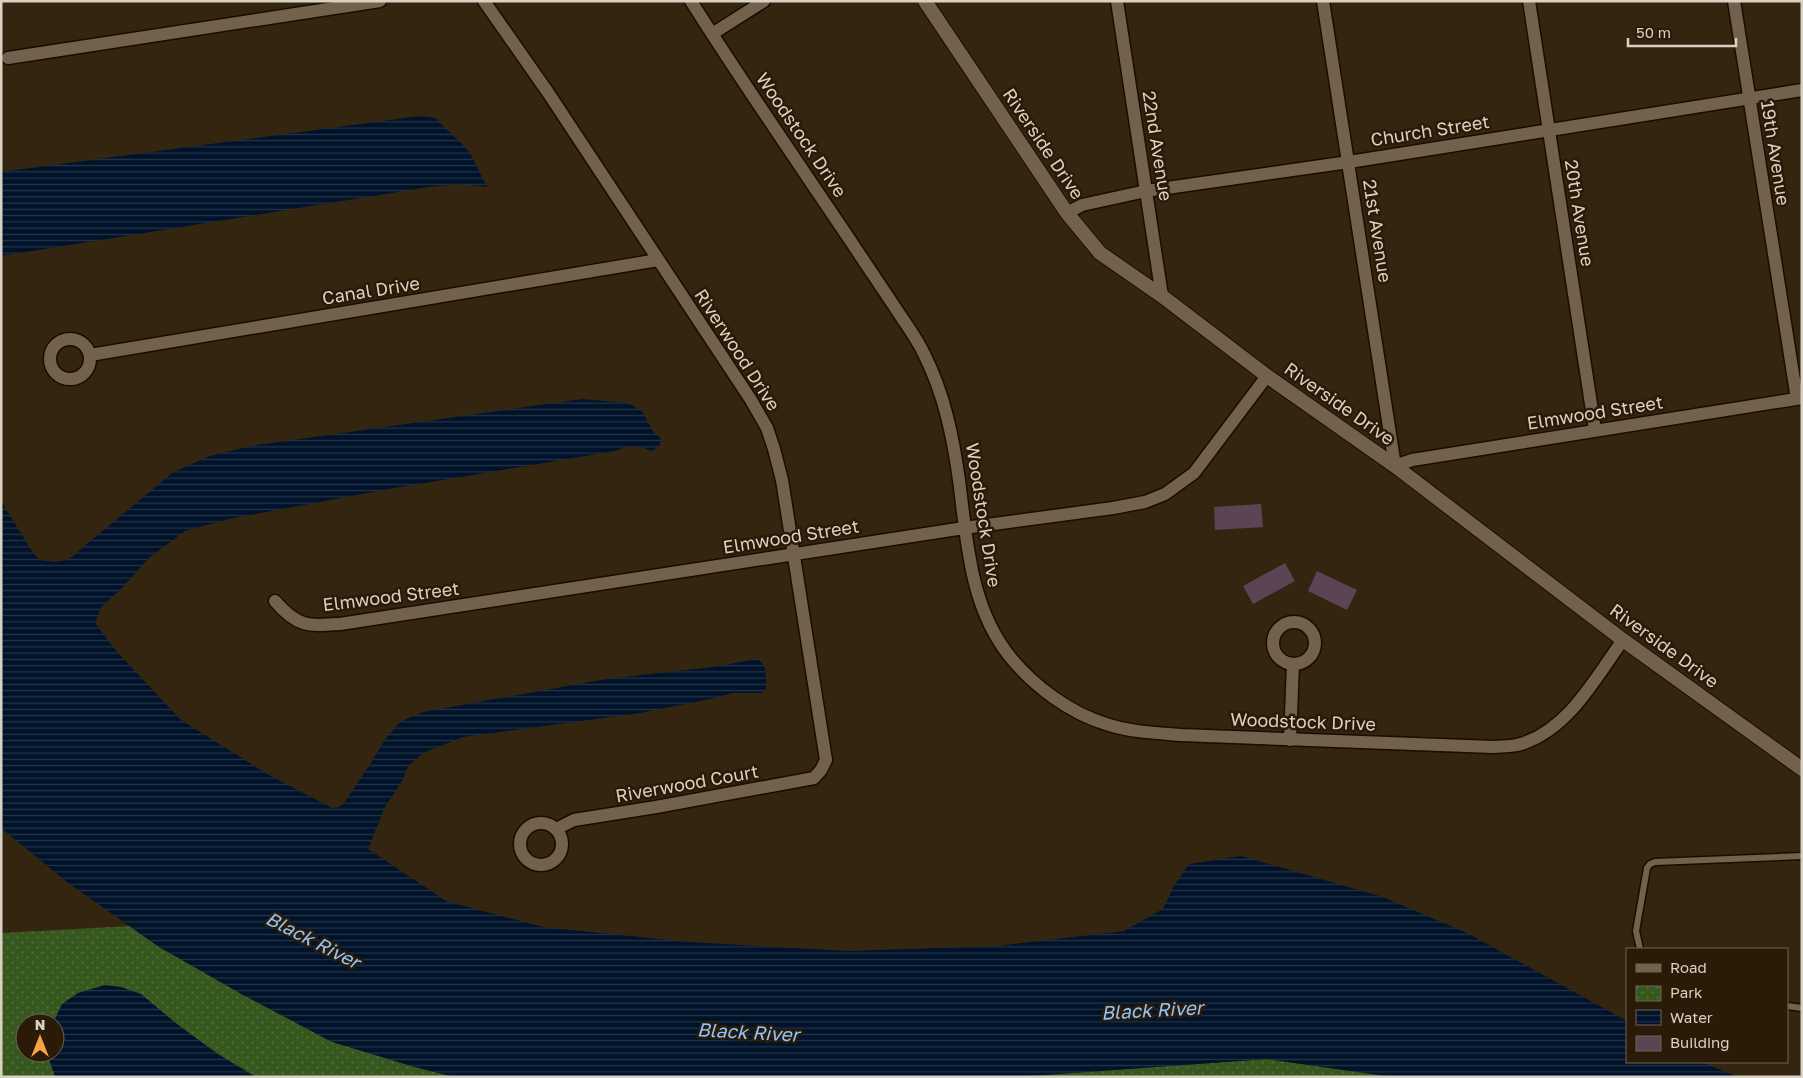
<svg xmlns="http://www.w3.org/2000/svg" width="1803" height="1078" viewBox="0 0 1803 1078" font-family="'Golos Text',sans-serif">
	<style>
		.park { fill: url(#park-dots); fill-rule: evenodd }
		.water { fill: url(#water-rules) }
		.building { fill: #5b4453 }
		.lines { fill: none; stroke-linecap: round; stroke-linejoin: round }
		.service-casing { stroke: #1a0d00; stroke-width: 9 }
		.minor-casing { stroke: #1a0d00; stroke-width: 15 }
		.tertiary-casing { stroke: #1a0d00; stroke-width: 16 }
		.service { stroke: #72614c; stroke-width: 6 }
		.minor { stroke: #72614c; stroke-width: 12 }
		.tertiary { stroke: #72614c; stroke-width: 14 }
		.labels { text-anchor: middle; stroke-width: 5; stroke-linejoin: round; paint-order: stroke }
		.street-label { font-size: 18px; fill: #dad1c5; stroke: #291b07 }
		.water-label { font-size: 19px; font-style: italic; fill: #8ec4fe; stroke: #291b07 }
	</style>
	<defs>
		<pattern id="park-dots" width="8" height="8" patternUnits="userSpaceOnUse" patternTransform="scale(1.25)"><rect width="8" height="8" fill="#36581e"/><path d="M2 2h.1M6 6h.1" fill="none" stroke="#526f3d" stroke-width="1.8" stroke-linecap="round"/></pattern>
		<pattern id="water-rules" width="6" height="5" patternUnits="userSpaceOnUse" patternTransform="scale(1.25)"><rect width="6" height="5" fill="#00132a"/><path d="M0 2.5h6" fill="none" stroke="#253447"/></pattern>
	</defs>
	<rect width="100%" height="100%" fill="#332510"/>
	<!-- park -->
	<path class="park" d="M130,926L159,947L411,1066L454,1077H1V933ZM25,1023H55V1053H25Z
		M1267,1059L1393,1077H1017Z"/>
	<!-- water -->
	<path class="water" d="M420,116L436,118C446,131 459,139 469,152C476,163 481,176 487,187L458,184L429,187L1,256V172Z
		M583,399L628,403L642,411L653,431L661,439C660,447 657,449 650,451C638,443 628,446 615,451L389,489L229,519L185,531L150,557L121,589L101,607L95,623L118,653L181,720L269,775L332,808L339,807L344,803L369,766L384,741L400,722L423,712L606,679L713,667L756,659C768,663 766,678 766,689L761,693H732L715,698L640,713L463,737L423,753L408,766L402,781L385,807L368,849L446,901L543,927L689,942L848,951L998,946L1124,931L1163,909L1174,886L1189,864L1241,856L1383,897L1467,933L1627,1021V1062H1702L1738,1077H1393L1267,1059L1017,1077H454L411,1066L332,1042L243,995L159,947L67,882L1,828V501L32,551L39,560L54,562L68,560L172,473L210,456L251,446Z
		M105,985L121,987L141,994L177,1024L218,1054L256,1077H55L47,1053H55V1023H53L62,1004L78,993Z"/>
	<!-- building -->
	<path class="building" d="M1261,504L1263,527L1215,530L1214,507Z
		M1285,563L1295,581L1253,604L1243,586Z
		M1317,571L1357,590L1347,610L1308,591Z"/>
	<g class="lines">
		<!-- service casing -->
		<g class="service-casing">
			<path id="service" d="M1640,949L1636,931L1647,868L1650,864L1655,862L1802,856
				M1787,1006L1802,1008"/>
		</g>
		<!-- minor casing -->
		<g class="minor-casing">
			<path id="minor" d="M484,1L549,94L751,400L767,428L774,449L782,480L826,760L821,770L814,778L656,807L574,820L556,829
				M691,1C742,82 797,161 850,240C867,266 885,292 902,318C910,330 918,341 924,354C944,393 953,437 959,480C967,542 970,608 1011,658C1035,687 1070,713 1106,724C1130,732 1156,733 1181,735L1493,747C1503,746 1514,747 1524,743C1570,727 1596,677 1623,640
				M1117,1L1162,296
				M1323,1L1395,466L1412,460L1802,398
				M1529,1L1595,430
				M1734,1L1797,399
				M712,34L764,1
				M8,58L380,1
				M1067,213L1082,205L1146,191L1349,162L1802,90
				M50 359a20 20 0 1 1 40 0a20 20 0 1 1-40 0Z
				M90,355L658,260
				M275,601C297,627 308,626 340,624L964,528L1113,508L1145,502L1165,494L1194,473L1267,376
				M1273 643a21 21 0 1 1 42 0a21 21 0 1 1-42 0Z
				M1290,740L1293,664
				M520 844a21 21 0 1 1 42 0a21 21 0 1 1-42 0Z"/>
		</g>
		<!-- tertiary casing -->
		<g class="tertiary-casing">
			<path id="tertiary" d="M925,1L1067,213L1100,253L1162,296L1267,376L1395,466L1623,640L1802,769"/>
		</g>
		<!-- service -->
		<use href="#service" class="service"/>
		<!-- minor -->
		<use href="#minor" class="minor"/>
		<!-- tertiary -->
		<use href="#tertiary" class="tertiary"/>
	</g>
	<g class="labels">
		<!-- street labels -->
		<g class="street-label">
			<text transform="translate(1430 131) rotate(-9)" y="6">Church Street</text>
			<text transform="translate(801 135) rotate(56)" y="6">Woodstock Drive</text>
			<text transform="translate(1043 144) rotate(56)" y="6">Riverside Drive</text>
			<text transform="translate(1157 146) rotate(81)" y="6">22nd Avenue</text>
			<text transform="translate(1775 153) rotate(81)" y="6">19th Avenue</text>
			<text transform="translate(1579 213) rotate(81)" y="6">20th Avenue</text>
			<text transform="translate(1377 231) rotate(81)" y="6">21st Avenue</text>
			<text transform="translate(371 291) rotate(-9)" y="6">Canal Drive</text>
			<text transform="translate(737 350) rotate(57)" y="6">Riverwood Drive</text>
			<text transform="translate(1339 404) rotate(35)" y="6">Riverside Drive</text>
			<text transform="translate(1595 413) rotate(-9)" y="6">Elmwood Street</text>
			<text transform="translate(983 515) rotate(81)" y="6">Woodstock Drive</text>
			<text transform="translate(791 537) rotate(-9)" y="6">Elmwood Street</text>
			<text transform="translate(391 597) rotate(-7)" y="6">Elmwood Street</text>
			<text transform="translate(1664 646) rotate(36)" y="6">Riverside Drive</text>
			<text transform="translate(1303 722) rotate(2)" y="6">Woodstock Drive</text>
			<text transform="translate(687 784) rotate(-10)" y="6">Riverwood Court</text>
		</g>
		<!-- water labels -->
		<g class="water-label">
			<text transform="translate(313 940) rotate(27)" y="7">Black River</text>
			<text transform="translate(1152 1010) rotate(-3)" y="7">Black River</text>
			<text transform="translate(748 1032) rotate(3)" y="7">Black River</text>
		</g>
	</g>
	<!-- border -->
	<rect width="1803" height="1078" fill="none" stroke="#dad1c5" stroke-width="5"/>
	<!-- legend -->
	<rect x="1626" y="948" width="162" height="115" fill="#291b07" stroke="#706453"/>
	<rect x="1636" y="964" width="25" height="8" fill="#72614c" stroke="#706453"/>
	<text x="1670" y="973" font-size="15" fill="#dad1c5">Road</text>
	<rect x="1636" y="986" width="25" height="15" fill="url(#park-dots)" stroke="#706453"/>
	<text x="1670" y="998" font-size="15" fill="#dad1c5">Park</text>
	<rect x="1636" y="1010" width="25" height="15" fill="url(#water-rules)" stroke="#706453"/>
	<text x="1670" y="1023" font-size="15" fill="#dad1c5">Water</text>
	<rect x="1636" y="1036" width="25" height="15" fill="#5b4453" stroke="#706453"/>
	<text x="1670" y="1048" font-size="15" fill="#dad1c5">Building</text>
	<!-- north arrow -->
	<g transform="translate(40 1038)"><circle r="24" fill="#291b07" stroke="#706453"/>
	<path d="M0-4L9 19L0 12L-9 19Z" fill="#f6a246"/>
	<text y="-8" font-size="14" font-weight="bold" text-anchor="middle" fill="#dad1c5">N</text>
	</g>
	<!-- scale -->
	<path d="M1628 38v8h108v-8" fill="none" stroke="#dad1c5" stroke-width="2.5"/>
	<text x="1636" y="38" font-size="15" fill="#dad1c5" stroke="#291b07" stroke-width="4" paint-order="stroke">50 m</text>
</svg>
